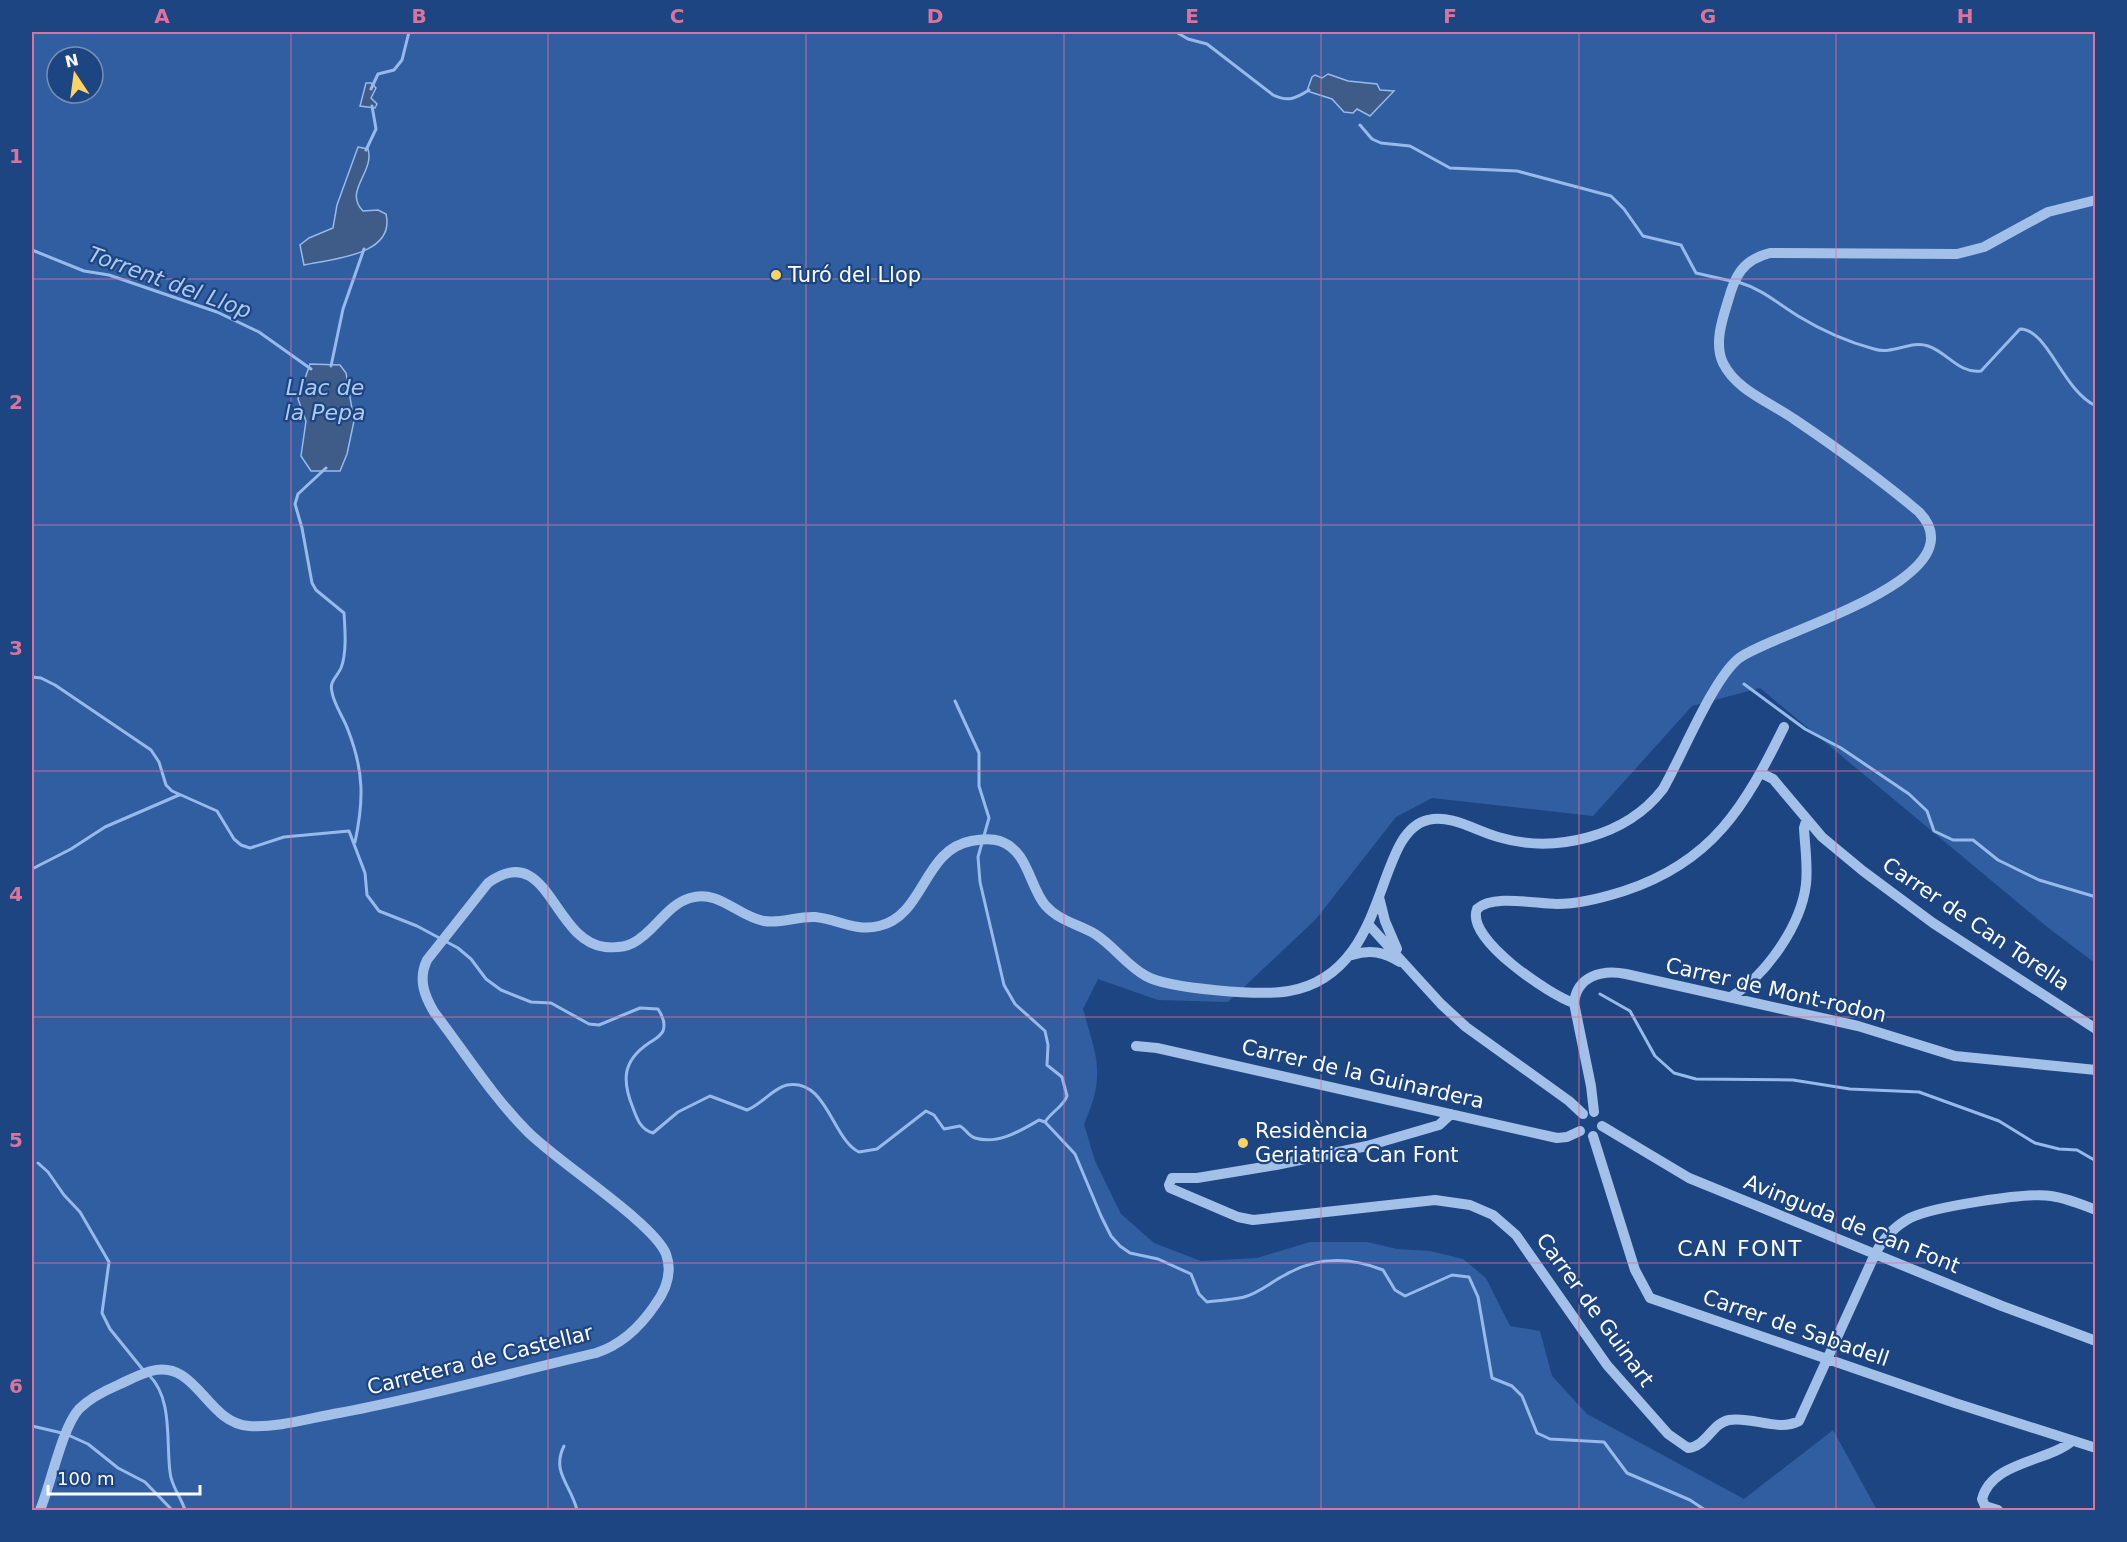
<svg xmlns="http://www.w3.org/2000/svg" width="2127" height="1542" viewBox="0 0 2127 1542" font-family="'DejaVu Sans',sans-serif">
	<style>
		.green { fill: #315ea1; fill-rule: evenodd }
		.water { fill: #3f5c89; stroke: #96baeb; stroke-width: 1.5 }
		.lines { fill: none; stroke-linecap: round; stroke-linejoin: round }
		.stream { stroke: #96baeb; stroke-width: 3 }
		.minor { stroke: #a3c0e9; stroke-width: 10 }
		.grid { fill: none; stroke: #da749d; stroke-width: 1.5; stroke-opacity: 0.55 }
		.poi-dot { fill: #f9d462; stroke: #1d4582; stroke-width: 2 }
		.labels { text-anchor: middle; stroke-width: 4.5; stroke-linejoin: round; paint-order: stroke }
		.poi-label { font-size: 21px; fill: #fff; stroke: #1d4582; text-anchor: start }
		.street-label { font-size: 21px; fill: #fff; stroke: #1d4582 }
		.water-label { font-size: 22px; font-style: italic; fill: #afcaf1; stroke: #1d4582 }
		.neighbourhood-label { font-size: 22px; letter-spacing: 1.5px; fill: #fff; stroke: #1d4582 }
		.neatline { fill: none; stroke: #da749d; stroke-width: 2 }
		.grid-label { font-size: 20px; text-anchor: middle; font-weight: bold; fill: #da749d }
	</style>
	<rect width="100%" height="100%" fill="#1d4582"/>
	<!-- green -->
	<path class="green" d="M32,32H2095V963L2046,926L1760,688L1692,706L1593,816L1432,798L1396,817L1316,919L1228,1002L1158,1000L1098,979L1083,1009C1097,1059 1106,1074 1084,1124L1095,1161L1121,1214L1154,1243L1201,1261L1257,1258L1310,1242H1367L1397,1249L1430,1251L1463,1259L1486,1278L1510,1326L1540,1331L1552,1376L1587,1414L1744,1499L1833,1430L1877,1510H32ZM57,57H93V93H57Z"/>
	<!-- water -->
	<path class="water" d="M1328,74L1348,81L1377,84L1380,90L1394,91L1370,116L1357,109L1353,113L1344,112L1332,99L1307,91L1312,77L1315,75L1322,78Z
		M366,83H371L376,88L371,98L377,104L375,108L360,106Z
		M358,147L368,149C375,172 343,191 363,211L378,210L386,214C396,256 330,259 304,265L300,245L309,238L333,228L337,205Z
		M310,364L340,365L346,373L354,421L347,454L340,471H311L301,456L306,421L298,399Z"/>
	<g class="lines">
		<!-- stream -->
		<path class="stream" d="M1176,32L1188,39L1207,44L1273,95C1288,102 1295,99 1309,90
			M371,89L378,74L394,70L402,60L409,32
			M1360,125L1372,139L1381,143L1410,146L1450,168L1517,171L1611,196L1624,209L1643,236L1681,245L1696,273L1731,281
			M366,150L376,129L372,106
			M32,250L84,271L109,275L217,312L259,332L311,369
			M1738,282C1762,289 1777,303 1798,316C1821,330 1848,342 1874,349C1893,355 1910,340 1928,346C1947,352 1959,374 1981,371L2020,329C2048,329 2062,390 2096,406
			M331,366L343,309L364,249
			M326,468L298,494L295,504L302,528L312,583L316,590L344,613C345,629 347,653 341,668C337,677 329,681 332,692C334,705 344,718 348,730C364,771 364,800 355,842
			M32,677L41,678L55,685L151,750L159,762L166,785L172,791L217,811L234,839L241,845L250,848L284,837L349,831L365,873L367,895L379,911L417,926L458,948L471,959L486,979L501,990L531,1002L551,1003L589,1024L599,1025L640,1008L658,1009C662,1015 666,1023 663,1031C660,1037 655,1039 649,1043C622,1061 622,1081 633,1108C637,1119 641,1130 653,1133L678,1112L710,1096L747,1110C761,1105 773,1088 787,1085C827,1078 832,1139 859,1152L877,1149L926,1111L934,1115L944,1129L960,1126C966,1129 968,1136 975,1138C998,1145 1020,1131 1039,1120L1045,1122
			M1744,684L1805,729L1841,748L1909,794L1927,811L1934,831L1953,840H1973L1998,860L2039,880L2096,897
			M955,701L979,753V786L989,818L978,857L980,882L1004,985L1015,1004L1045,1031L1048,1045L1047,1065L1062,1077L1067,1096C1063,1107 1051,1112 1045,1122L1075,1154L1101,1216L1111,1236L1120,1246L1130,1253L1158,1259L1191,1274L1199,1294L1207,1302C1215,1301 1238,1299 1244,1297C1259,1293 1271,1282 1285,1275C1317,1256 1350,1257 1383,1270L1395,1290L1405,1296L1452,1275L1469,1277L1478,1297L1492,1378L1512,1386L1522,1396L1537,1433L1550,1439L1604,1442L1627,1473L1690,1500L1705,1510
			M32,869L71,849L105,827L179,795
			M1600,994L1630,1011L1655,1056L1674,1073L1696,1079L1793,1080L1850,1089L1919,1092L1999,1121L2035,1143L2059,1149L2077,1150L2096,1161
			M38,1163L48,1172L64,1195L80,1212L109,1262L102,1313L110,1329L144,1371
			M149,1375C173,1399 166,1441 170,1472C171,1486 181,1497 185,1510
			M32,1426L62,1433
			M68,1435L88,1444L118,1468L145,1482L172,1510
			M564,1446C551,1472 571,1485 577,1510"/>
		<!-- minor -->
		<path class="minor" d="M1761,773L1773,779L1822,837L1863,871L1933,923L2096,1029
			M1379,897L1385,921L1397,949
			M1368,924L1441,1004L1466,1027L1569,1101L1583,1114
			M1352,955C1370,949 1384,952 1400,962
			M1731,997C1766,975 1801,926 1806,884C1808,866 1805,847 1804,828L1806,821
			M1574,1003C1550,995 1465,939 1477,909C1493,894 1536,904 1557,904C1580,904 1602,898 1624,891C1713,862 1745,806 1784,727
			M1136,1046L1157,1048L1557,1138L1567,1137L1580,1131
			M1594,1112L1591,1086L1574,1003C1577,976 1602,969 1626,974L1858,1026L1955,1056L2096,1070
			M1451,1114L1439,1125L1367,1146L1276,1165L1197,1178H1172L1169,1185L1170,1188L1238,1217L1253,1220L1435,1200L1470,1205L1493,1215L1516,1235L1607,1365L1668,1434L1688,1448C1706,1447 1712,1423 1729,1420C1752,1416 1778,1432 1799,1421L1875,1254C1883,1239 1895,1226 1910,1218C1932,1207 2027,1192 2051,1196C2066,1198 2081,1204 2096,1210
			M1602,1126L1689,1178L2002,1306L2096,1341
			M1593,1136L1635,1270L1650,1298L1955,1403L2096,1448
			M40,1510C51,1484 62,1428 79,1409C90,1398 104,1391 118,1385C129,1380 140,1374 151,1371C197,1359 206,1423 249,1426C278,1428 310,1418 339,1413C425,1397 510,1373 596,1353C621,1345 640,1327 655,1305C666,1290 673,1273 666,1254C654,1223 556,1161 527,1131C492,1096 464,1051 434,1012C424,995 418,979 427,960L488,883C549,839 552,941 605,947C615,948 625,947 633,943C655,932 666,905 690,898C719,889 737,916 764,921C781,924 798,916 815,917C837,919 856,932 879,926C925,915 923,850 971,841C981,839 991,838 1000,841C1028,851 1029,885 1045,905C1059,921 1078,924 1095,934C1114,946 1126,965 1146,976C1169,989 1262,996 1289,991C1392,973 1373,832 1428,820C1451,814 1476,831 1498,837C1555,854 1626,837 1663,789C1682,756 1712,681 1738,659C1767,634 1984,580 1919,512C1880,479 1837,448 1794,419C1770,402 1737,391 1723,363C1714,344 1722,320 1728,301C1735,275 1743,260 1770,253L1957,254L1984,247L2048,212L2096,200
			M1998,1510L1985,1506L1982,1499C1992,1461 2048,1462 2072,1441"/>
	</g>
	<!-- grid -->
	<path class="grid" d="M291,32V1510M548,32V1510M806,32V1510M1064,32V1510M1321,32V1510M1579,32V1510M1836,32V1510M32,279H2096M32,525H2096M32,771H2096M32,1017H2096M32,1263H2096"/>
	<!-- markers -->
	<g class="poi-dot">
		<circle cx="776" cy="275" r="6"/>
		<circle cx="1243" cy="1143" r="6"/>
	</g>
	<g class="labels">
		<!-- poi labels -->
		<g class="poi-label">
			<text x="788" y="282">Turó del Llop</text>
			<text x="1255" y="1138">Residència<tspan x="1255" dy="24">Geriatrica Can Font</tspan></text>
		</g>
		<!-- street labels -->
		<g class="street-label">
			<text transform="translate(1976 924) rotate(34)" y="7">Carrer de Can Torella</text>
			<text transform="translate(1776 990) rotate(13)" y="7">Carrer de Mont-rodon</text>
			<text transform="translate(1363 1074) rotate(13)" y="7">Carrer de la Guinardera</text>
			<text transform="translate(1852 1224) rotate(22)" y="7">Avinguda de Can Font</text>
			<text transform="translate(1595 1310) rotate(54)" y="7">Carrer de Guinart</text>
			<text transform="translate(1796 1328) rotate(19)" y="7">Carrer de Sabadell</text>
			<text transform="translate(480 1360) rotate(-14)" y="7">Carretera de Castellar</text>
		</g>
		<!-- water labels -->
		<g class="water-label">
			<text transform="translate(170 282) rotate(20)" y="8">Torrent del Llop</text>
			<text x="325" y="395">Llac de<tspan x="325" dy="25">la Pepa</tspan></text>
		</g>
		<!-- neighbourhood labels -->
		<g class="neighbourhood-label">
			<text x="1740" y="1256">CAN FONT</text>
		</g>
	</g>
	<!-- border -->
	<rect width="2127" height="1542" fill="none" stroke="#1d4582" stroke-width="66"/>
	<!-- north arrow -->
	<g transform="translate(75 75) rotate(347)"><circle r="28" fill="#1d4582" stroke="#778fb4" stroke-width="1.5"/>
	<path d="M0-4.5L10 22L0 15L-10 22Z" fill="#f9d462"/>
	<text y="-9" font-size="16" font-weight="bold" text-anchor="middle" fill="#ffffff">N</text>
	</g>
	<!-- scale -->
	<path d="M48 1485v9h152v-9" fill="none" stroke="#ffffff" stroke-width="3"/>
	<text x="57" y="1485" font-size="18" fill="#ffffff" stroke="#1d4582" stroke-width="4.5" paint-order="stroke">100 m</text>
	<rect x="33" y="33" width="2061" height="1476" class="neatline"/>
	<g class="grid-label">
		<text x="162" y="23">A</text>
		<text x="419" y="23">B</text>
		<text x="677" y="23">C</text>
		<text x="935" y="23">D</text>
		<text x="1192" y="23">E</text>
		<text x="1450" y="23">F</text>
		<text x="1708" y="23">G</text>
		<text x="1965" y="23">H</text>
		<text x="16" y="163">1</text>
		<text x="16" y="409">2</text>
		<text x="16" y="655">3</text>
		<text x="16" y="901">4</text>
		<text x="16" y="1147">5</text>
		<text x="16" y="1393">6</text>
	</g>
</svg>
